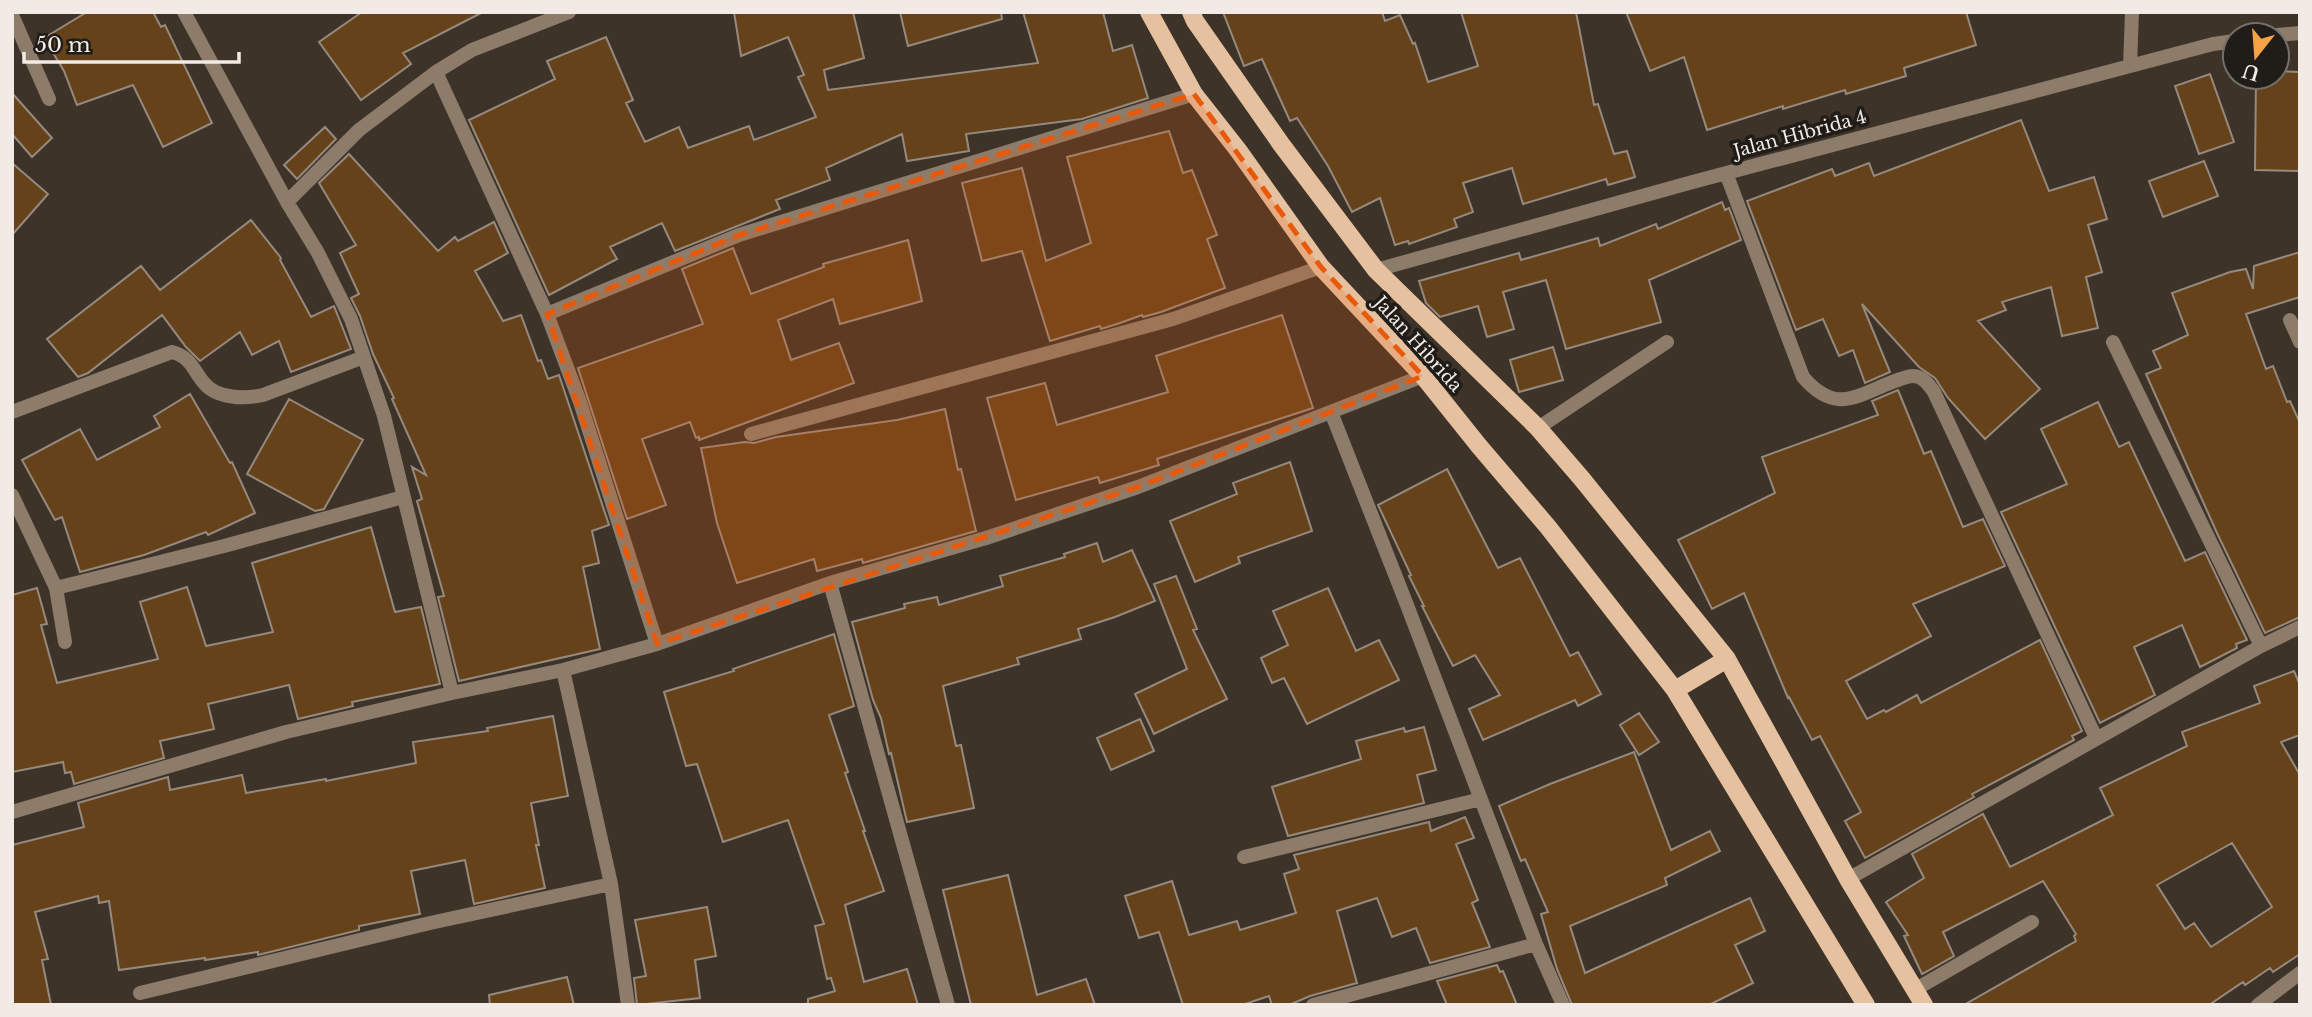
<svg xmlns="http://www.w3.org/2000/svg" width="2312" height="1017" viewBox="0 0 2312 1017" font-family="'Libre Baskerville',serif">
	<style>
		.building { fill: #66421b; stroke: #96897d; stroke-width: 2; fill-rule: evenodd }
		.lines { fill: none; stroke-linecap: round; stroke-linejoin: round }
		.service { stroke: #8e7c6b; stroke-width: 14 }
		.minor { stroke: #8e7c6b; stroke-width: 14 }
		.primary { stroke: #e6c19f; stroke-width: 18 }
		.marked { fill: #e8590c; fill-opacity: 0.2; stroke: #e8590c; stroke-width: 5; stroke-dasharray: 14 9; stroke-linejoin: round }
		.labels { text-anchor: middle; stroke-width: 7; stroke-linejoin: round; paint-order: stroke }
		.street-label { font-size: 18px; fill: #f2ebe5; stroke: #201c17 }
	</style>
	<rect width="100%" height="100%" fill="#3d3329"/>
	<!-- building -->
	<path class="building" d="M87,12H153L161,27L165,25L212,123L163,147L133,85L77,105L64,71L44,38Z
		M362,12H483L403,53L411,64L361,100L319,42Z
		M734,12H853L864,58L824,70L828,90L1038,63L1023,12H1103L1113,51L1132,45L1148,98L1082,119L966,134L969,151L907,161L902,134L826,168L830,180L776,200L780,209L675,251L662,223L610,247L617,259L549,295L469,120L555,79L547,61L606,37L633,100L626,103L645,142L679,127L688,148L749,126L754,140L816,117L798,77L804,75L788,37L741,56Z
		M900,12H1001L1002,19L908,46Z
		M1223,12H1382L1385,21L1400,15L1413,44L1415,43L1428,82L1478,66L1461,12H1576L1594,105L1598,104L1614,154L1627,151L1635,177L1608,185L1606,179L1523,204L1512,168L1463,183L1473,212L1454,219L1457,227L1409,244L1408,241L1395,245L1380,198L1352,212L1328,166L1297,118L1290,121L1262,59L1244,66Z
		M1626,12H1966L1976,45L1904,68L1906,76L1846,94L1845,90L1783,109V106L1707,130L1684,57L1650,71Z
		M2277,71L2300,72V171L2255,170L2256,77H2277Z
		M2210,74L2234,142L2199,154L2175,86Z
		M12,93L52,138L32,157L12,134Z
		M2021,120L2049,191L2094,177L2107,219L2088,225L2102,272L2086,277L2098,328L2062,336L2051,287L2002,302L2006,310L1978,321L2040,389L1985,439L1948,398L1935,378L1919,367L1862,304L1890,372L1865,383L1853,350L1839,356L1823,319L1796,330L1747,201L1832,169L1835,176L1869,163L1874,176Z
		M325,127L336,139L297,179L284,165Z
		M1169,131L1183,173L1192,170L1217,235L1207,239L1225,288L1161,312L1143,317L1142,315L1120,323L1101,329L1100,326L1050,341L1022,251L982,261L962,183L1022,168L1046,261L1091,243L1067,157Z
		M349,154L438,251L455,237L458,241L494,222L508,253L475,271L503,321L521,315L538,361L541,360L548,379L559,375L609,525L592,531L599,563L583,567L600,649L459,681L438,597L444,596L417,501L422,499L412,467L426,475L392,399L394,398L373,354L360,316L351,298L359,294L340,253L356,245L319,183Z
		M2204,161L2218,196L2163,217L2149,181Z
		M12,163L48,194L12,235Z
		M1722,202L1725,210L1729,208L1741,240L1649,280L1661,322L1566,349L1546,280L1503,292L1514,329L1487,337L1478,306L1440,317L1426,303L1419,281L1519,253L1521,260L1598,238L1600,246L1656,224L1658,229Z
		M251,220L281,258L280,260L311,317L334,306L351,349L291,372L279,341L252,355L240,332L200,361L186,347L162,315L88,373L78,377L47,339L141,266L160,290Z
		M908,240L922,301L840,324L833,299L778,320L791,360L839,343L854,383L699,440V437L696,438L690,422L642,439L666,505L627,519L578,368L703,324L682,269L733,248L751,294L824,267L823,264Z
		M2300,252V297L2246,314L2266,369L2273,366L2287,402L2290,401L2300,423V617L2265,633L2217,533L2146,374L2161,368L2153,351L2188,335L2172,293L2230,272L2246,269L2253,289L2254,266Z
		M1282,315L1313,408L1157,459L1159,465L1100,483L1098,477L1016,500L987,398L1045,383L1057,425L1168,392L1156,356Z
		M1553,347L1563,380L1519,392L1510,360Z
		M1898,390L1924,454L1931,451L1963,527L1983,519L2005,566L1913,604L1931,636L1846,681L1867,719L1884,710L1886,712L1917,695L1921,703L2040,640L2082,731L2072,736L2074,740L1972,794L1974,797L1865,858L1845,821L1861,812L1820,736L1812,740L1789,697L1788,698L1744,593L1712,609L1678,540L1775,493L1762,457L1878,415L1872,401Z
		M190,394L230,463L232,462L255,513L208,535L206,532L144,555L80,572L62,517L55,520L22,460L80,429L97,460L160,427L154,416Z
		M289,399L363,440L324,509L315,511L247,474Z
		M2098,402L2119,447L2129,442L2185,561L2205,552L2247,640L2236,644L2237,648L2200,667L2182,625L2134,647L2155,695L2100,723L2001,512L2067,484L2041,429Z
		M945,409L958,470L961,469L976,531L863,563L862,559L817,571L814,559L737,583L717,523L701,448L745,442L754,443L776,437L897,420Z
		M1290,462L1312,531L1238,557L1240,563L1195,582L1170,521L1237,494L1233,483Z
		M1447,469L1498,568L1520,558L1570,656L1578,652L1601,694L1578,706L1575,700L1483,740L1469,709L1500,695L1475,655L1453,666L1422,606H1424L1409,576L1411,575L1378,505Z
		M371,527L395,612L421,607L440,684L352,702L353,706L298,719L289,685L208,704L214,729L160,741L164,758L74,784L71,772L65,773L63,762L12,772V595L37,588L47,624L41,625L57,683L158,659L140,602L187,587L206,646L273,632L252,563Z
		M1097,543L1103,562L1132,550L1155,601L1115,617L1078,629L1081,639L1017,658L1019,664L943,686L956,746L961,745L974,808L907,822L891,753L889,754L881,718L873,700L852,622L905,608L904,604L937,597L939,605L1003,586L1000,576L1065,557L1064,554Z
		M1176,576L1197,629L1193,630L1227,699L1154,734L1135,694L1187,669L1154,584Z
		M1328,588L1356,651L1379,640L1399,680L1307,724L1284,678L1272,683L1261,658L1288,645L1273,611Z
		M834,634L854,706L829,715L848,772L845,773L865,831H863L884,891L845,905L864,982L907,969L918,1005H808V999L835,991L831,978L827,979L815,926L824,924L788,820L723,842L697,764L686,766L664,692L734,671L733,669Z
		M2294,671L2300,685V735L2281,742L2300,775V954L2273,972L2270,968L2245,985L2243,982L2209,1005H1964L2076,941L2074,936L2076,934L2043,881L1943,932L1954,956L1922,974L1904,936L1908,935L1886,902L1924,878L1912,854L1983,814L2010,867L2113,815L2100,788L2187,746L2182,732L2260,703L2254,686ZM2232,843L2272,907L2211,947L2194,923L2185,929L2157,885Z
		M1639,713L1659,742L1639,755L1620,725Z
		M553,716L568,796L531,803L539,845H536L545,888L474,904L465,860L411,871L420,914L359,926V930L258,955V952L205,960V958L119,970L109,901L99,903L98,896L35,912L48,959L42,960L51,1005H12V845L84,827L78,803L168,777L170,790L242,775L246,793L326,779V781L416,763L413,742L488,731L487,728Z
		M1140,719L1154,751L1111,770L1097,738Z
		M1424,727L1436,770L1417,775L1424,803L1288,836L1272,787L1361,759L1356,741L1404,728L1405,732Z
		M1634,752L1671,850L1710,831L1720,851L1665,878L1667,885L1570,926L1585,973L1750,898L1765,931L1735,945L1753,983L1709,1005H1572L1557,969L1541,914L1548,912L1525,859L1521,861L1499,806L1550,784Z
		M1465,817L1474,838L1456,844L1478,900L1472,903L1490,947L1430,963L1416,928L1392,937L1377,898L1337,911L1357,983L1310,996L1289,1005H1272L1269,996L1242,1005H1183L1159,932L1139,938L1125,896L1172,881L1189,935L1237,921L1240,930L1296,913L1284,874L1299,869L1294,855L1429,822L1431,831Z
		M1008,875L1037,995L1086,979L1095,1005H971L943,890Z
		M707,907L716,956L695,960L700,998L637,1005L634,978L646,976L635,920Z
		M1497,965L1500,972L1503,971L1517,1005H1447L1437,981Z
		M567,977L574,1005H490L489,995Z"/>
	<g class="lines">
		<!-- service -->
		<path class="service" d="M1916,989L2032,922"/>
		<!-- minor -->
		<path class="minor" d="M184,12L287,202L318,253L351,319L384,416L452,693
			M12,15L49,99
			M2277,35L2300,33
			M2130,66L2132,12
			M436,72L547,314L580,402L657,644
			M1726,173L1803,377C1835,414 1855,397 1892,382C1898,380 1907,376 1913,376C1923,376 1929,385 1934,392L2096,738
			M287,202L359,130L436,72L472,50L569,12
			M1376,270L1689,183L2213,44L2235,41
			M547,314L739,235L1194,94
			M2290,320L2300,342
			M2113,342L2261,646
			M12,412L172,352C191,357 193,370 204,383C217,399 245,399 263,395L364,357
			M1331,412L1407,605L1536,944L1563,1005
			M1538,428L1667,342
			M751,434L1173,319L1321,267
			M12,495L56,588L65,642
			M830,583L948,1005
			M56,588L224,546L403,497
			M563,670L611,884L628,1005
			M12,812L286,732L452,693L563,670L657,644L830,583L986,538L1138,487L1423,376
			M1244,857L1481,799
			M1848,879L2261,646L2300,627
			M140,993L430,923L611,884
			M1313,1005L1536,944
			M2258,1005L2300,973"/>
		<!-- primary -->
		<path class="primary" d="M1149,12L1194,94L1238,150L1321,267L1423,376L1479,446L1548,527L1675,690L1866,1005
			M1191,12L1195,21L1281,144L1376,270L1538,428L1582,479L1727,659L1848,879L1924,1005
			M1675,690L1727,659"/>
	</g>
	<!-- marked area -->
	<path class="marked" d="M1194,94L1321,267L1423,376L1138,487L657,644L547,314L739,235Z"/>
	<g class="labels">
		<!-- street labels -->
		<g class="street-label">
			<text transform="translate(1800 134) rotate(-15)" y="6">Jalan Hibrida 4</text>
			<text transform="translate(1418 344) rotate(48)" y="6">Jalan Hibrida</text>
		</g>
	</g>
	<!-- border -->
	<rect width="2312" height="1017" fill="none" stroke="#f2ebe5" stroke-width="28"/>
	<!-- north arrow -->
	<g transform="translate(2256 56) rotate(197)"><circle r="33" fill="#201c17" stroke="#746f69" stroke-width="2"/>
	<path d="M0-5L12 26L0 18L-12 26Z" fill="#f6a247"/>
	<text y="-10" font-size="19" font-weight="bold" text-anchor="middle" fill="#f2ebe5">U</text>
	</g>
	<!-- scale -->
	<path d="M24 52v10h215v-10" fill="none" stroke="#f2ebe5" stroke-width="3.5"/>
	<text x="35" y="52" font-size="21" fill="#f2ebe5" stroke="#201c17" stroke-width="5" paint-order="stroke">50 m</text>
</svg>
